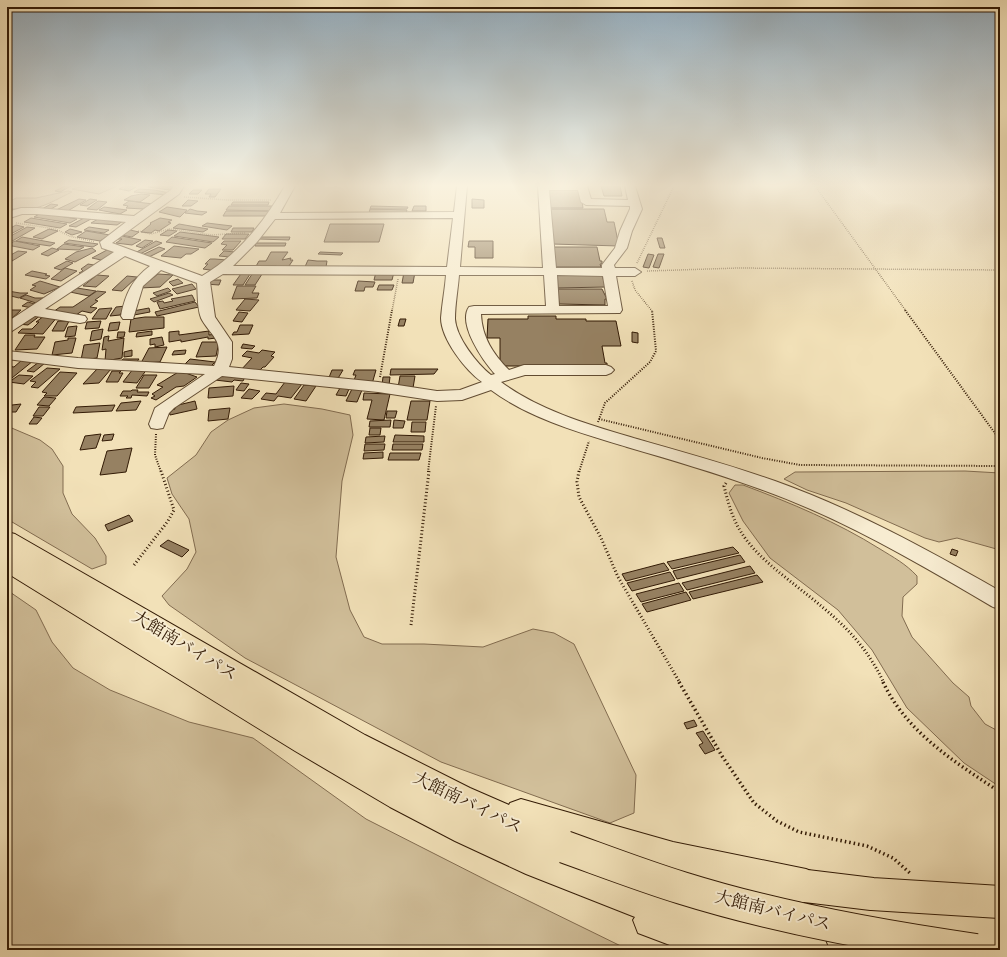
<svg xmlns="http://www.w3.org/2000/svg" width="1007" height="957" viewBox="0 0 1007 957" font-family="'IM FELL English','Noto Serif JP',serif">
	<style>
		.green { fill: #d1bf9a; stroke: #826c50 }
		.building { fill: #968162; stroke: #321a05 }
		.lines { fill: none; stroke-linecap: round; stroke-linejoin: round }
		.minor-casing { stroke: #624c32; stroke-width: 2 }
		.highway-casing { stroke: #321a05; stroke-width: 2 }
		.path-far3 { stroke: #321a05; stroke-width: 1.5; stroke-dasharray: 0.5 1.5; stroke-linecap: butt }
		.path-far2 { stroke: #321a05; stroke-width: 2; stroke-dasharray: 1 1.5; stroke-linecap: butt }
		.path-far1 { stroke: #321a05; stroke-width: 3; stroke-dasharray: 1 2.5; stroke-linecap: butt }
		.path { stroke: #321a05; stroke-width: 3.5; stroke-dasharray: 1.5 3; stroke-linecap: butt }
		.minor { fill: #f7ecd1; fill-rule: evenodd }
		.highway { fill: #f2e1b8; fill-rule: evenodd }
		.highway-bridge-casing { stroke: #321a05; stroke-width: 34; stroke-linecap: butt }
		.highway-bridge { stroke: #f2e1b8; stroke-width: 32 }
		.labels { text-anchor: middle; stroke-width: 4; stroke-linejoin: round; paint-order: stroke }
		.near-street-label { font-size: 17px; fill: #321a05; stroke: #f7ecd1 }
	</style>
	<rect width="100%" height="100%" fill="#f2e1b8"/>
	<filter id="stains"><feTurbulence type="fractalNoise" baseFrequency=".005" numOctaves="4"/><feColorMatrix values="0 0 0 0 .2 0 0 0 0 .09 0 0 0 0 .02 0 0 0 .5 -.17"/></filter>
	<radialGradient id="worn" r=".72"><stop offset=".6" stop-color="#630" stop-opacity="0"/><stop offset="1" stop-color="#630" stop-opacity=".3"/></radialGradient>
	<!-- green -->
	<path class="green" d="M85,186H117L99,194L72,189Z
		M68,191L72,192C47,204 36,213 7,208V203L16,198H36Z
		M284,404L322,409L350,415L353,435L342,481L336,557L350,610L364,637L382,644H424L483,647L533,629L554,633L574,644L636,775L634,813L610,823L441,762L245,658L169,605L162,596L187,569L196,552L189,519L172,494L167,478L196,455L211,432L228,420L254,408Z
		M7,426L40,440L52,449L63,466V493L72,514L95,538L106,556V564L92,569L7,519Z
		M965,471L1000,473V550L957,538L939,542L925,538L846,503L807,490L784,479L795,472Z
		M735,485H743C791,503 837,522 880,549C893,557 906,564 917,576V584L903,597L902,616L912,637L953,683L969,697L971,706L985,724L1000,732V787L964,763L907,708L872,650L838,610L770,558L743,521L729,493Z
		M7,590L36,610L52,642L73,668L110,690L189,722L253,738L366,819L492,883L629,950H7Z"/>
	<!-- building -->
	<path class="building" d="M65,186H71L60,192L55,191Z
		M125,186H127L136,187L129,191L119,189Z
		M150,186H177L170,190L148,187Z
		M601,186H620L622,196H604Z
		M139,189L154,190L170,193L168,195L134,192Z
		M209,189H221L215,197H209L211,194H205Z
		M547,189H580L583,208H548Z
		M193,190H202L198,194H189Z
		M141,194L150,195L140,202L124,200L131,196Z
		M79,199L86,200L66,212L54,211Z
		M90,199L97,200L87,206L80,205Z
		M472,199L484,200V208H472Z
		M188,200L198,201L191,206H182Z
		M98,201L107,202L97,210L87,209Z
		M129,201L153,204L143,209L126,208L128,206L123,205Z
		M233,202H269L268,205H231Z
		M51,204L58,205L49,210L42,209Z
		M229,206H272L269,211L226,210Z
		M371,206L408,207L407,209H370Z
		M414,206H426V211H412Z
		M104,207L127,210L120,214L99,210Z
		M167,207L187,210L180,217L159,212Z
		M190,209L197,211L207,212L202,215L185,213Z
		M370,209L407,210L406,213H369Z
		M549,209H604L607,222H614L619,246L552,244Z
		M226,211H269L266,216H223Z
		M41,213L77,219L70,223L34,217Z
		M31,218L67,224L60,228L24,222Z
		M84,218L91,219L76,227L69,226Z
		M100,218L123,221L117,225L91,223Z
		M160,218L172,220L168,222L171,223L159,231L155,230L151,233L141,232L151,224L150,223Z
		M207,223L232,226L227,230L202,226Z
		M179,224L208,229L203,232L173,228Z
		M330,224H384L379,242H324Z
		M16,225L24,227L7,236V230Z
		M27,227L35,228L7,244V238Z
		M89,227L109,230L104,233L84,230Z
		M233,228H254L252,232H231Z
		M49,229L58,231L42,239L33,237Z
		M70,229L82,232L72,235L65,232Z
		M130,230L139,232L132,237L121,235Z
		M168,230L177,231L169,236L160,235Z
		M86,231L110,235L100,241L77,237Z
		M180,232L219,237L213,242L174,236Z
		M226,234H249L245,239H222Z
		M122,236L141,240L132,245L116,243L122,239H118Z
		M22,237L55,243L50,246L16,241Z
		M172,237L212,243L205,248L166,242Z
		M260,237H290L289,240L259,239Z
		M657,238H662L665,248H660Z
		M69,240L98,244L93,247L64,243Z
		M145,240L153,241L142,248L136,246Z
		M15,241L40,246L33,250L7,245Z
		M156,241L162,243L140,254L135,253Z
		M224,241H241L233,250H222L227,245L221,244Z
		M469,241H493V258H475V247H468Z
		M256,243H286L285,246H255Z
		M64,244L84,247L79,250L57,249Z
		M174,246L199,249L191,254H186L181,258L161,256Z
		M159,247L165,249L149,257L142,255Z
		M553,247H597L600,261H602V264H600L601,267H555Z
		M52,248L59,250L48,256L41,254Z
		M92,248L96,251L75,262L65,259L76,252Z
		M107,250L119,253L101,260L92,258Z
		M18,251L27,252L7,264V257Z
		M224,251L235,252L230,257L219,256Z
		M271,252H288L282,260L291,258L290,260H293L287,269H274L276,266H266L265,269L255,268L259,261H266Z
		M320,252L343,253L341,255L318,254Z
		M648,254L654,255L649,268L643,267Z
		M658,254H664L659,268L653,267Z
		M210,259H215L227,260L216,271L203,269L208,264H205Z
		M308,260L317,261H327L326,267L304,269Z
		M67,261L73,263L61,270L54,268Z
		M88,264L100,266L87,275L79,273L83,271L81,269Z
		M65,268L77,271L61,281L51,279Z
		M32,271L47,274L45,275L50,276L46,279L25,275Z
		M243,271H252L243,285H233Z
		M254,271H264L255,285H245Z
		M376,272H394L392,280H374Z
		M404,272H415L413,283H402Z
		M556,273H601L606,287L557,288Z
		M158,274L173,275L160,287L140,288Z
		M97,275L109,276L96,287L83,286Z
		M127,276L137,277L122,291L112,290Z
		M178,279L183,283L173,286L169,282Z
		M208,280H221L219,285L205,284Z
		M40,281L60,287L44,294L30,290L36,286L32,285Z
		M358,281L375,282L373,287H365L364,291H355Z
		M192,284L196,289L177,294L172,289Z
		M379,285H394L392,290H377Z
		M237,286H256L252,293H259L257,298L232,299Z
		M77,288L96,291L89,296L70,292Z
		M168,288L171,291L157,296L153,293Z
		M557,289H602L607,299H605V305L559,304Z
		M8,291L20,293H28L19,298L7,295Z
		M97,291L106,292L95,300L98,301L90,307L97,308L91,313L82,311L76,315L53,312L60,307H73Z
		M169,293L173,295L154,302L150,299Z
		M26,295L35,298H43L36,303L20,298Z
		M192,295L195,301L160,309L157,302L163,301L164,303L173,301L171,299Z
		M245,299L259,300L250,311L236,310Z
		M28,302L38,305L32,308L22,306Z
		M195,302L199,307L157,316L155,312Z
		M126,306L120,315L110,316L116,307Z
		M112,308L106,319H92L99,309Z
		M149,308L150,312L134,315L133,311Z
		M7,310H21L7,323Z
		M239,312L248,313L242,322L233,321Z
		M30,314L41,315L28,325L18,324Z
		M44,316H58L43,334L18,333L22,329H32L39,322H36Z
		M528,316H556V319H586V321H616L621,346H602L605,363H607V366H500V338H487L488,319H528Z
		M145,317H164V328L129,332L131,319Z
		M400,319H406L404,326H398Z
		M58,321H69L64,331H52Z
		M101,321L99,328L85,329L87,322Z
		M120,322L118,330L108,331L110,323Z
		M240,325H253L249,334L232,335L234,332H237Z
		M77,326L75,336L65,337L68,327Z
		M103,329L101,339L90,341L92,331Z
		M152,331V335L136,337L137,333Z
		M179,331V335L209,331V335L216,334V338L208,339V337L181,342V340L169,342V332Z
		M118,332H125L124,337L117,338Z
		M632,332L638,333V343L632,342Z
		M25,335H35L34,337H45L37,349L15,350Z
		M109,336L108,341L124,338L122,358L105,361L106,349L102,350L104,337Z
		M162,337L164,345L155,347V344L150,345V339Z
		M68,338H76L72,353L52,355L55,342L68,340Z
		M202,342H219L216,356L196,357Z
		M100,343L97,358L81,360L84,345Z
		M243,344L255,346L252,349L241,348Z
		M167,347L160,362L141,363L149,348Z
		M132,350V356L124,357V352Z
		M186,350L185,354L172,355L174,351Z
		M262,350L275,352L271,356L274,357L265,367H263L258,372L240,371L252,358L242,356L247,351L259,353Z
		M123,359H139L136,363H120Z
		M190,359L215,362L210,367L185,364Z
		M22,360L33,361L7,382V366L14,367Z
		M39,362L45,363L34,372L27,371Z
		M47,368L60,369L38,388L31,387L36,382L30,381Z
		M98,368L111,369L99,383L83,384Z
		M133,369H147L137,383L123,382Z
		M391,369H438L434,374L390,375Z
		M332,370H343L337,380H328Z
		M355,370H376L372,384L353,383L356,375H353Z
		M112,371H121L119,373H123L118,382H106Z
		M180,371L197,377L184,386L176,387L156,400L151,398L155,396L152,394L163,387L157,385Z
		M60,372L77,373L57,396H44L47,393L42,392Z
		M220,374L245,377L243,381L234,380L232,382L215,380Z
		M19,375L33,376L24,384L9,382Z
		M144,375H157L149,388H136Z
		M400,376H415L413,388H398Z
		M383,377H390L389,385H382Z
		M285,382L302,384L291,398L278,396L274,401L261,399L266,393L276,394Z
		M241,383L249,384L244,391L236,390Z
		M304,385L316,386L306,401L294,399Z
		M234,386L233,396L208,398L209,388Z
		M340,388L349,389L346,396L336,395Z
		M249,389L260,391L252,399L241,398Z
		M352,389L362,390L357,402L346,401Z
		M132,390H138L137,392H149L147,396L132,395L131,398H126L128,396H120L123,391H131Z
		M364,393L390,394L384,420L367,419L372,400H363Z
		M44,397L56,398L49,406L37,405Z
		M141,401L136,410L116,411L121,403Z
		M195,401L197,409L170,415L169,410L175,409L174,406Z
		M411,401H430L427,420H407Z
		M21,404L16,412H7L12,405Z
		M115,405L112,411L73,413L76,407Z
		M39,407H50L43,416H33Z
		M230,408L228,419L208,421L209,410Z
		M387,411H397L395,418H386Z
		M34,417L42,418L37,424H29Z
		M391,420L390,427H369L370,421Z
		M394,420L405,421L403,428H393Z
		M412,422H426L425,432H411Z
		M370,428H381L380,435H369Z
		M101,434L96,448L80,450L85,436Z
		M114,434L112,440L102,441L104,435Z
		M395,435L424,436V442H393Z
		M385,436L384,442L365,443L366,437Z
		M365,444H385L384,450L364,451Z
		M393,444H423L422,450H392Z
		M132,448L126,472L100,475L107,451Z
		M383,452V458L363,459L364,453Z
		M390,453H421L419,460H388Z
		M129,515L133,521L108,531L105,525Z
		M168,540L189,550L182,557L160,546Z
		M733,547L739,553L672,569L667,562Z
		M952,549L958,551L956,556L950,554Z
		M740,555L745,562L677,579L673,571Z
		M664,563L669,570L626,581L622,574Z
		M750,566L755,573L687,590L682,583Z
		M670,572L675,580L632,591L627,583Z
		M757,575L763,582L693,599L689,592Z
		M679,583L684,591L641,602L636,594Z
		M686,592L691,600L647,612L642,604Z
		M694,720L697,726L687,729L684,723Z
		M703,731L715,750L705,754L699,745L703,743L696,733Z"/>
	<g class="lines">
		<!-- minor casing -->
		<g class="minor-casing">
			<path id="minor" d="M174,186H184L179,194L112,243L202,276C238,255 265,221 285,186H295L280,213L454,212L457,186H467L460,267L543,268L538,186H587L591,199L628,200L625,186H635L642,209L632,231L627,248L614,265L615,268H635L641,272L635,276H616L622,310L620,313L481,314C482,337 493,354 509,370L524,365H606L611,367L614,370L611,373L606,375H525L501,382C540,411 590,425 637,439C683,452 730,465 775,481C854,509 928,550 1000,591V609L993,607C918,563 842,518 760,489C716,473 672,460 627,447C581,433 530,419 491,390L462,400L437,401L378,392L222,376L174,408L169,413L163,428L157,429L151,428L149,424L155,408L205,374L78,368L7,359V351L78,358L214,366C227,341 210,336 201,318C197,308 198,293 197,283L161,270L143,286L133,319H123L121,316C125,295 132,279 150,266L125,256L45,309L85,316L87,319L85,322L80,323L35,316L12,331L7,332V322L114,252L102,248L100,242L126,222L37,214H22L7,219V212L21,208H37L134,216L171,190ZM549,190H578L581,202L586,205L630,206V209L620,231L615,248L602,265V268H556ZM453,218L447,267L233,266L257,242L275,219ZM223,274L446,275C445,289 442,304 441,318C441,339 466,371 482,382L460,390L437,391L378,382L229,367L232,359V342L215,317L210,282ZM459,275H544L546,306H474L469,307C457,324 484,362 495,374L491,375C477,364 456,337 455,319C455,304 458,289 459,275ZM557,275L603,276L608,306H559Z"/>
		</g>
		<!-- highway casing -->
		<g class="highway-casing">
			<path id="highway" d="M7,532L15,534L365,735L470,788L509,805L510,803L521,799L673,842L806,869L818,874L823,886L818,898L806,903L735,890L673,876L581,848L577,859L574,860L692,900L811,932L824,937L829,950H683L638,933L633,920L635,917L526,874L455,841L390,807L295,751L7,573V552L11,553L7,551Z"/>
		</g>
		<!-- path-far3 -->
		<path class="path-far3" d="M815,186L906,311
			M985,186L1000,199
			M184,197L227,200H271
			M16,223L56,229L69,236L95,242
			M138,231L151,234L169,229L212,235L245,233
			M637,263L674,186
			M647,271L738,268L1000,270
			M632,281L635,290L652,311
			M392,311L398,279"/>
		<!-- path-far2 -->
		<path class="path-far2" d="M905,310L1000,440
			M380,377L392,310
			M599,419L762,458L800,465L1000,466
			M598,422L605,403L650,362L656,351L652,310
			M156,434L155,455L161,472
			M428,472L436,406
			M579,472L589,441"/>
		<!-- path-far1 -->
		<path class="path-far1" d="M579,471L577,482L579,497L601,538L618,577L680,683
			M726,483L724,486C728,502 732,518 741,532C754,553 776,570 795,585C834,616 862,637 884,683
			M134,565L168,521L174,510L161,471
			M411,625L429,471"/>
		<!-- path -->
		<path class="path" d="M679,682L722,756L754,803L777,821L799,832L867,846L893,858L911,874
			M883,682C907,733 955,762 1000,792"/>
		<!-- minor -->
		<use href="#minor" class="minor"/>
		<!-- highway -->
		<use href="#highway" class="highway"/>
		<!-- highway-bridge casing -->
		<g class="highway-bridge-casing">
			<path id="highway-bridge" d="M565,847C604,861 643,876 682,888C778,918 877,936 976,950
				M806,886L872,894L1000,902"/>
		</g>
		<!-- highway-bridge -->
		<use href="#highway-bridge" class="highway-bridge"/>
	</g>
	<!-- sky -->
	<linearGradient id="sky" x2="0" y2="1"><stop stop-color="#92abbc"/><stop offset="0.58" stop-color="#f9f2df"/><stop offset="1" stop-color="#f9f2df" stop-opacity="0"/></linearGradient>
	<rect width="1007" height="320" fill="url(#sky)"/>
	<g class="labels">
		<!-- near-street labels -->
		<g class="near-street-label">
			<text transform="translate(185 645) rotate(31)" y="6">大館南バイパス</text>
			<text transform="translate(468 802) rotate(26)" y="6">大館南バイパス</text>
			<text transform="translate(773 910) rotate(14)" y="6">大館南バイパス</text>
		</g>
	</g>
	<!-- margin -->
	<rect width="1007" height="957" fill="none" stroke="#f2e1b8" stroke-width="24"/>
	<rect x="8" y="8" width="991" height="941" fill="none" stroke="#321a05" stroke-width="2"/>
	<rect x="12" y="12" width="983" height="933" fill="none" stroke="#321a05"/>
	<rect width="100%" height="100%" filter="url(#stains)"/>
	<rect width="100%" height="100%" fill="url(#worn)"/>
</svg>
